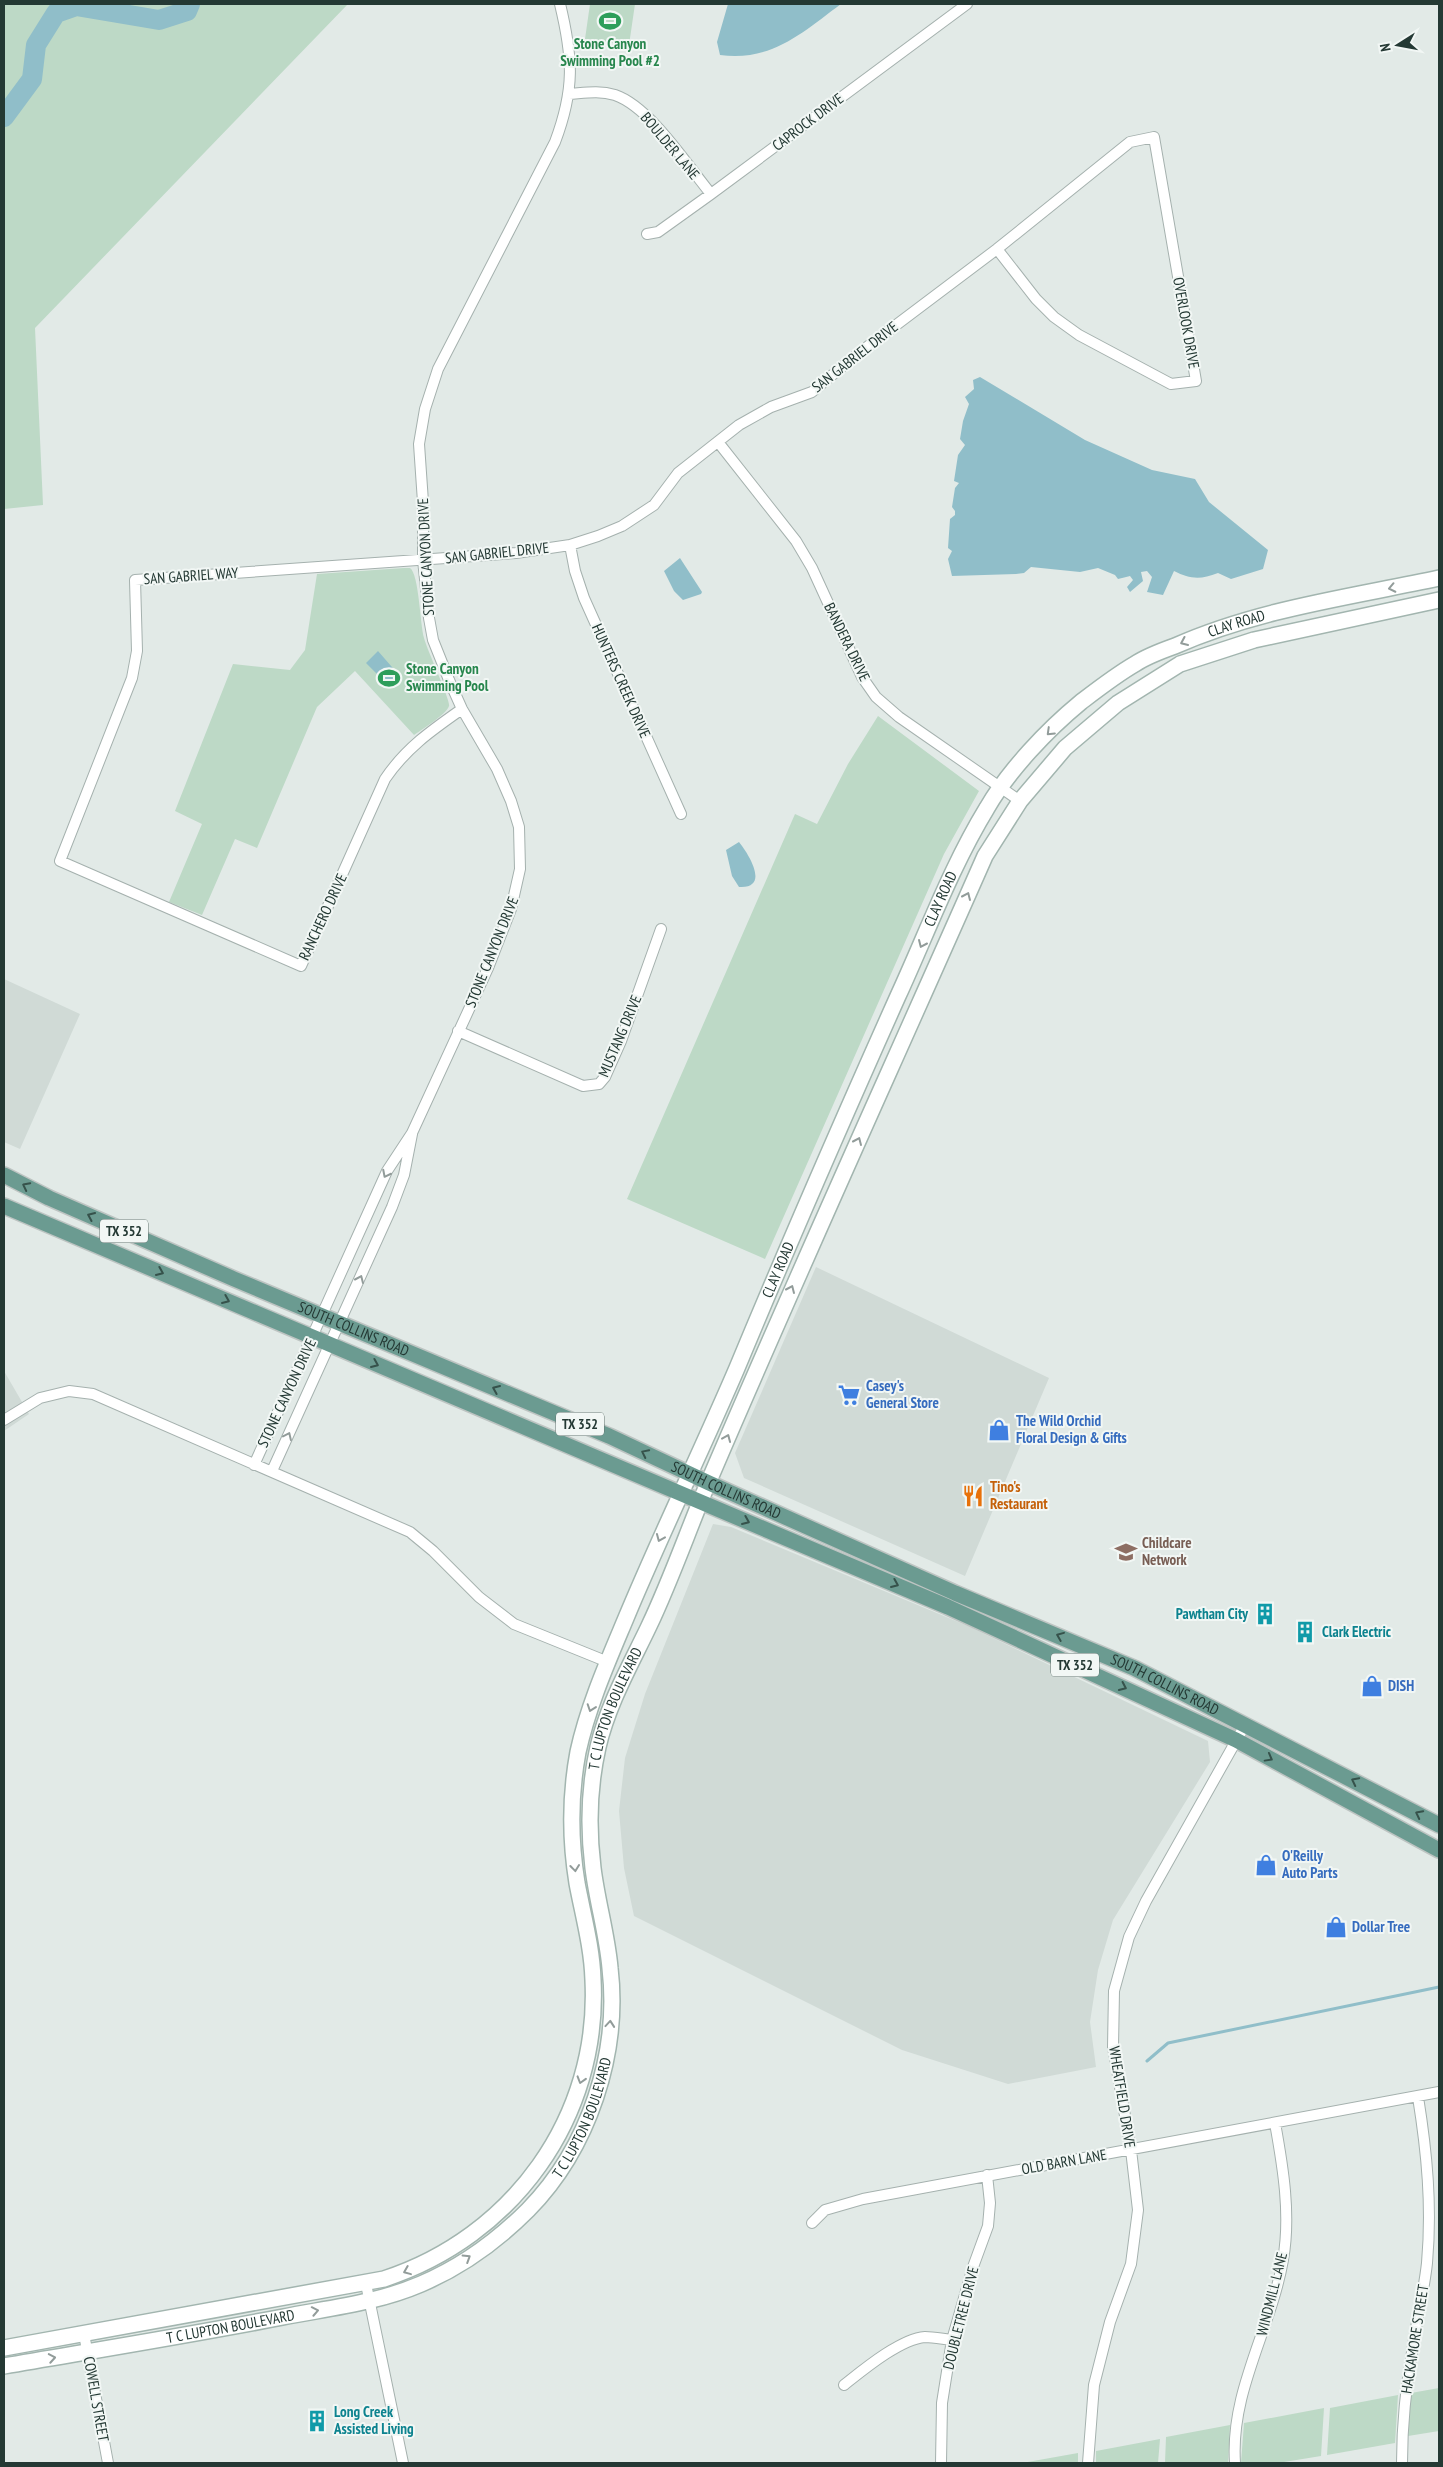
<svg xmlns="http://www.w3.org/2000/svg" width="1443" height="2467" viewBox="0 0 1443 2467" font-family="'PT Sans Narrow',sans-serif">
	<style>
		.built { fill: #d0dad6 }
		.green { fill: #bdd9c6 }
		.water { fill: #90bec9 }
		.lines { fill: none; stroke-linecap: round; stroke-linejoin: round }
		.stream { stroke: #90bec9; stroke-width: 3 }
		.river { stroke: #90bec9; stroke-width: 20 }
		.street-casing { stroke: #a5b1ae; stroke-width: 12 }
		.secondary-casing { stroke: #a2b5af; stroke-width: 18 }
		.primary-casing { stroke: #bdc4c2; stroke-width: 18 }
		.street { stroke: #fff; stroke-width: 10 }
		.secondary { stroke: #fff; stroke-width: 15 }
		.primary { stroke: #6b9b91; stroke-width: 15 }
		.oneway { stroke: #929c9a }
		.oneway2 { stroke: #36524b }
		.labels { text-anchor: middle; stroke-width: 4; stroke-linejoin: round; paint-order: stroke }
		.shield { fill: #f2f7f5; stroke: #62726e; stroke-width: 1 }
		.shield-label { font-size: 14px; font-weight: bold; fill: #243934 }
		.leisure-label { font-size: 15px; font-weight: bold; fill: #27864d; stroke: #f2f7f5 }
		.street-label { font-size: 15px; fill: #243934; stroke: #f2f7f5 }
		.shop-label { font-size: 15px; font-weight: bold; fill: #366cbe; stroke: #f2f7f5; text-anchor: start }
		.food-label { font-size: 15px; font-weight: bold; fill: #c56008; stroke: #f2f7f5; text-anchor: start }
		.education-label { font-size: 15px; font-weight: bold; fill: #785e54; stroke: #f2f7f5; text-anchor: start }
		.culture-label { font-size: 15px; font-weight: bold; fill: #0d838f; stroke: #f2f7f5; text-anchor: start }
	</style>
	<rect width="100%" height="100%" fill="#e2eae7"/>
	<!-- built -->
	<path class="built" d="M4,979L80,1014L20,1149L4,1142Z
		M816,1267L1049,1378L965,1576L744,1478L735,1453Z
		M4,1371L29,1414L4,1431Z
		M713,1524L731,1527L968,1626L1208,1741L1210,1762L1113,1920L1098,1970L1090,2022L1096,2067L1008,2084L902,2050L634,1916L624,1868L619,1811L625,1758L645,1694Z"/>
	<!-- green -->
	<path class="green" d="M4,4H348L35,328L43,505L4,509Z
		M590,4H635L629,45L585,39Z
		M404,568H410C419,574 420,624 424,638C427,650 451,701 449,706C447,714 421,730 414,735L355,671L317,707L257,848L235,839L202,915L169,902L202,824L175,811L233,664L290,670L305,650L317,574Z
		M878,716L979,791L944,854L765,1259L627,1199L795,814L817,824L848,764Z
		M1439,2388V2431L1408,2436L1411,2393Z
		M1398,2395L1395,2443L1327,2455L1330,2408Z
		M1324,2408L1321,2456L1278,2463H1241L1244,2423Z
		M1230,2425L1228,2463H1165L1166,2437Z
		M1160,2439L1158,2463H1096V2451Z
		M1078,2453V2463H1022Z"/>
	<!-- water -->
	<path class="water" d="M728,4H841C803,32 772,62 720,55L717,42Z
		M980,377L1085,440L1152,470L1195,479L1209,502L1268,550L1263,569L1231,579L1218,573C1200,580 1190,579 1174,571L1163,595L1147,592L1152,577L1147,571L1141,572L1143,581L1130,592L1127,587L1133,580L1130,576L1118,579L1115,575L1098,568L1080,572L1031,567L1024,573L1016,574L952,576L948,559L952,551L948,548L950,519L955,515V511L952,507L955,488L959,483L954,481L958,455L965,445L960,439L963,421L969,404L965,397L974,389L973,380Z
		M680,558L702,592L701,594L683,600L674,591L664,571Z
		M378,651L398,674L387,685H382L379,681L381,678L366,663Z
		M739,842C748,853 771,889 739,887L732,876L726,850Z"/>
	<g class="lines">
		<!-- stream -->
		<path class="stream" d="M1147,2061L1168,2043L1439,1987"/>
		<!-- river -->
		<path class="river" d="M4,117L32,79L36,45L56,13L76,6L159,20L187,11L190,4"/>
		<!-- street casing -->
		<g class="street-casing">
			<path id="street" d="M569,94C584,93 599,90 615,95C650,107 687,165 711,194
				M647,234L658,232L711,194L967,4
				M718,442L796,541L812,568L862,677L876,697L899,717L1020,801
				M570,545L575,571L584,598L681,814
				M462,709C432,730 406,748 385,779L301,966L60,861L132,678L137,651L135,580L516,553L570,545L598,536L622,526L654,505L678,473L739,425L771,407L812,392L855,356L997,249L1130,142L1154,137L1196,381L1171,384L1079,335L1054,317L1036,299L997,249
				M458,1031L583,1086L599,1084L605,1077L621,1041L661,929
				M4,1420L40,1398L69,1391L93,1394L410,1532L433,1551L479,1597L514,1624L608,1662
				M254,1465L387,1171L412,1133L488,968L511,909L520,869L519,827L511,801L497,769L462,709L449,680L433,640L429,618L423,560V502L419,444L425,409L438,369L555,142C575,89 573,58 560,4
				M272,1471L392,1207L404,1175L412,1134
				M812,2223L825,2210L863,2199L1439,2092
				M366,2284L403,2463
				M84,2334L108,2463
				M844,2385C863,2370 900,2339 925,2337C933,2337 943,2339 952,2340
				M941,2463L942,2403L952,2340L973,2267L988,2226L990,2203L987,2175
				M1088,2463L1094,2385L1110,2322L1131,2264L1138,2210L1131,2150L1113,2047L1114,1991L1129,1937L1146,1901L1245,1725
				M1235,2463C1230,2391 1271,2329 1283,2260C1291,2215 1283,2167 1275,2123
				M1402,2463C1402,2424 1406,2385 1413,2346C1417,2318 1424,2291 1427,2263C1432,2206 1427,2153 1418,2097"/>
		</g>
		<!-- secondary casing -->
		<g class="secondary-casing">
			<g id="secondary">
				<path id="s1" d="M4,2348L384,2279C513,2237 600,2117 593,1980C592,1947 583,1915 577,1883C570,1840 570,1795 578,1752C588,1706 608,1661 626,1618C661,1534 701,1452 737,1368C789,1243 843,1119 898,996C927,933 951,867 987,808C1009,770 1047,730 1081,702C1098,689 1116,675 1135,664C1147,656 1161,651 1175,646C1258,609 1351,597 1439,578"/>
				<path id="s2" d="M4,2366C97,2350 190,2335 283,2317C329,2308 377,2303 421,2284C461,2267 497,2241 528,2210C589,2148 620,2053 610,1968C607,1934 597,1901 593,1868C588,1828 589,1787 598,1747C608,1704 630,1666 649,1626C669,1584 685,1539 703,1495C794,1281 891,1069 985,856L1020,801L1065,748L1118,703L1180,664L1254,640L1439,600"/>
			</g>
		</g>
		<!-- primary casing -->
		<g class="primary-casing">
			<g id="primary">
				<path id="s3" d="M4,1175L49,1198L234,1279L609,1436L709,1483L955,1593L1134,1668L1439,1825"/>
				<path d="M4,1206L948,1607L1236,1740L1439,1850"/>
			</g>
		</g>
		<!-- street -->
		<use href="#street" class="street"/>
		<!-- secondary -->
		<use href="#secondary" class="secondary"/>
		<!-- primary -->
		<use href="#primary" class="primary"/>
	</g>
	<!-- one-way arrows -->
	<defs><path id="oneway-chevron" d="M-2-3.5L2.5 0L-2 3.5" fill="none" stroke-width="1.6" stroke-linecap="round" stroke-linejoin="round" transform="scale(1.25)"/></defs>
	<g class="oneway">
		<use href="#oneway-chevron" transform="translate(1392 588) rotate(168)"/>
		<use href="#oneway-chevron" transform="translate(1184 642) rotate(156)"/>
		<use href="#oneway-chevron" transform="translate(1050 732) rotate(136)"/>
		<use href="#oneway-chevron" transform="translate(967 896) rotate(-66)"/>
		<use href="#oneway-chevron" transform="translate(922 944) rotate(114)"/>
		<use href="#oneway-chevron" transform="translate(858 1141) rotate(-66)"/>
		<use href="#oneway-chevron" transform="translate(386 1174) rotate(117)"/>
		<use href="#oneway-chevron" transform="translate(360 1279) rotate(-66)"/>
		<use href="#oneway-chevron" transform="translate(791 1289) rotate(-66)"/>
		<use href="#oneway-chevron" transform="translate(288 1436) rotate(-65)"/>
		<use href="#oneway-chevron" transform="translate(727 1438) rotate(-67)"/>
		<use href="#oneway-chevron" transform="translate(660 1538) rotate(113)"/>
		<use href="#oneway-chevron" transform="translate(591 1708) rotate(109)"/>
		<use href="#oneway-chevron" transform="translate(575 1868) rotate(83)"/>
		<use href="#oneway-chevron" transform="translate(610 2024) rotate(-85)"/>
		<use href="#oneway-chevron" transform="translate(581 2080) rotate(107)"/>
		<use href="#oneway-chevron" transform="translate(467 2258) rotate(-32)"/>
		<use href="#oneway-chevron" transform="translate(407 2271) rotate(158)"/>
		<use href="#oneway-chevron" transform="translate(315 2311) rotate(-11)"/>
		<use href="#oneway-chevron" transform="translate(52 2358) rotate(-10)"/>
	</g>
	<g class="oneway2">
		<use href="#oneway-chevron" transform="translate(26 1186) rotate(-153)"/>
		<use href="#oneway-chevron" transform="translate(91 1216) rotate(-156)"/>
		<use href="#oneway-chevron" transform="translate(160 1272) rotate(23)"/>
		<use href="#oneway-chevron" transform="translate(226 1300) rotate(23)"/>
		<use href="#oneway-chevron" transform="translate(375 1364) rotate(23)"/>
		<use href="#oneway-chevron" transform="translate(496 1389) rotate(-157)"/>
		<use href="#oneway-chevron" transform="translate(645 1453) rotate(-154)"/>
		<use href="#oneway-chevron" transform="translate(746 1521) rotate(23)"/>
		<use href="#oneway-chevron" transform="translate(895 1584) rotate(23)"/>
		<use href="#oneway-chevron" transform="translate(1060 1636) rotate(-158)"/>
		<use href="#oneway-chevron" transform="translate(1123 1687) rotate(25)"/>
		<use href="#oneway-chevron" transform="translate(1269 1758) rotate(29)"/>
		<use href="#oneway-chevron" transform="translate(1355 1781) rotate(-153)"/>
		<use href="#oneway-chevron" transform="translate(1419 1814) rotate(-153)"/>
	</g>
	<!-- icons -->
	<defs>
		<g id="stadium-bare" transform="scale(1.725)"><path d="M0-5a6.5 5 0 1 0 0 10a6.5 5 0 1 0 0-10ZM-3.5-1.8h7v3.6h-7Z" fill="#2e9e5b" stroke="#f2f7f5" stroke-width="2.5" paint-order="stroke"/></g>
		<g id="supermarket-bare" transform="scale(1.725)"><path d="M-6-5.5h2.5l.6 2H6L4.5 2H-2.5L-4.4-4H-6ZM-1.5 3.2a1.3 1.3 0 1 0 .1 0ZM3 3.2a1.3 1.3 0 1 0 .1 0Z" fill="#3f7fe0" stroke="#f2f7f5" stroke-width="2.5" paint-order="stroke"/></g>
		<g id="shop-bare" transform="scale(1.725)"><path d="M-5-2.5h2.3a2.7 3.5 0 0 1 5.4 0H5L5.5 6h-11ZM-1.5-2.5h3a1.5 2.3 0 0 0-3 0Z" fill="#3f7fe0" stroke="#f2f7f5" stroke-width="2.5" paint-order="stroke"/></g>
		<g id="restaurant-bare" transform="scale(1.725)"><path d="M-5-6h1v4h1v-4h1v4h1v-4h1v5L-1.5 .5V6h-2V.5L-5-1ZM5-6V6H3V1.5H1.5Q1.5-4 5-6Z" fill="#e8710a" stroke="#f2f7f5" stroke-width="2.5" paint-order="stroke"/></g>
		<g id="school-bare" transform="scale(1.725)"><path d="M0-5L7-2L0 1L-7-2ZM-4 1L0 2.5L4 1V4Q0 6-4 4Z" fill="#8d6e63" stroke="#f2f7f5" stroke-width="2.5" paint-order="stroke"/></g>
		<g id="building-bare" transform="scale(1.725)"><path d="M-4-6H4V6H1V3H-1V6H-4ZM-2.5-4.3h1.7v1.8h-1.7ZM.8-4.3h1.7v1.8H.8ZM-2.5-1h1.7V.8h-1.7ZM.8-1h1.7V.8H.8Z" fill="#0f9aa8" stroke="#f2f7f5" stroke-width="2.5" paint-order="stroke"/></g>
	</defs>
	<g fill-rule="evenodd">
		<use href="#stadium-bare" x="610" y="21"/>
		<use href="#stadium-bare" x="389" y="678"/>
		<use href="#supermarket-bare" x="849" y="1395"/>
		<use href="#shop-bare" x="999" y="1430"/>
		<use href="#restaurant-bare" x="973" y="1496"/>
		<use href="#school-bare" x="1126" y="1552"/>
		<use href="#building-bare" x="1265" y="1614"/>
		<use href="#building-bare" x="1305" y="1632"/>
		<use href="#shop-bare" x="1372" y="1686"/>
		<use href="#shop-bare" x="1266" y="1865"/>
		<use href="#shop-bare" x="1336" y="1927"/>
		<use href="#building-bare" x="317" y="2421"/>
	</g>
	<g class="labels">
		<!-- shield labels -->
		<g class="shield">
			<rect x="100" y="1219.5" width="48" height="23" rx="4"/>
			<rect x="556" y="1412.5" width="48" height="23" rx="4"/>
			<rect x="1051" y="1653.5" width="48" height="23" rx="4"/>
		</g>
		<g class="shield-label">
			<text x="124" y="1236">TX 352</text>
			<text x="580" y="1429">TX 352</text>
			<text x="1075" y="1670">TX 352</text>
		</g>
		<!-- leisure labels -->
		<g class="leisure-label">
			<text x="610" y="49">Stone Canyon<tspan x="610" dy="17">Swimming Pool #2</tspan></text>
			<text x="406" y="674" text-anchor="start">Stone Canyon<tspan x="406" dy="17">Swimming Pool</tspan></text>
		</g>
		<!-- street labels -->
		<g class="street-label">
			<text transform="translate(808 122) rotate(-37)" y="5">CAPROCK DRIVE</text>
			<text transform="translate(670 146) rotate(50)" y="5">BOULDER LANE</text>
			<text transform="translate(1186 323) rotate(80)" y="5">OVERLOOK DRIVE</text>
			<text transform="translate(855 357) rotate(-38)" y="5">SAN GABRIEL DRIVE</text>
			<text transform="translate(497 553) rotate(-6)" y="5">SAN GABRIEL DRIVE</text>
			<text transform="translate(426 557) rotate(-93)" y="5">STONE CANYON DRIVE</text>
			<text transform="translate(191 576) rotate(-4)" y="5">SAN GABRIEL WAY</text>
			<text dy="5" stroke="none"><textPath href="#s1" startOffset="2356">CLAY ROAD</textPath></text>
			<text transform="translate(847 642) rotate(64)" y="5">BANDERA DRIVE</text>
			<text transform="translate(621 681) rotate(66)" y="5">HUNTERS CREEK DRIVE</text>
			<text dy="5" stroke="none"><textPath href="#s1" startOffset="1936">CLAY ROAD</textPath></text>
			<text transform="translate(323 917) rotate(-65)" y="5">RANCHERO DRIVE</text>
			<text transform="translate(492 952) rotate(-68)" y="5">STONE CANYON DRIVE</text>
			<text transform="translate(620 1036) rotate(-67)" y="5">MUSTANG DRIVE</text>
			<text dy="5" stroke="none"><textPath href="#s1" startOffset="1531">CLAY ROAD</textPath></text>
			<text dy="5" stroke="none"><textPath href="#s3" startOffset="382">SOUTH COLLINS ROAD</textPath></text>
			<text transform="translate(287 1393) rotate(-65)" y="5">STONE CANYON DRIVE</text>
			<text dy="5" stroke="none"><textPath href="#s3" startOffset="788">SOUTH COLLINS ROAD</textPath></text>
			<text dy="5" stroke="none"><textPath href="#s3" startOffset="1268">SOUTH COLLINS ROAD</textPath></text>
			<text dy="5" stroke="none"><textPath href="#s2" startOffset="1085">T C LUPTON BOULEVARD</textPath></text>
			<text transform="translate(1122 2097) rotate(81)" y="5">WHEATFIELD DRIVE</text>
			<text dy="5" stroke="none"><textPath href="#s2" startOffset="665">T C LUPTON BOULEVARD</textPath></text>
			<text transform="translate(1064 2162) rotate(-10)" y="5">OLD BARN LANE</text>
			<text transform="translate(1272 2294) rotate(-76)" y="5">WINDMILL LANE</text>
			<text transform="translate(961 2318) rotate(-76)" y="5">DOUBLETREE DRIVE</text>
			<text dy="5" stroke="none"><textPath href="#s2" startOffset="230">T C LUPTON BOULEVARD</textPath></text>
			<text transform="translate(1415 2339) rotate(-81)" y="5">HACKAMORE STREET</text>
			<text transform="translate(96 2399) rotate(80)" y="5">COWELL STREET</text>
		</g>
		<!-- shop labels -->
		<g class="shop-label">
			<text x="866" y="1391">Casey's<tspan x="866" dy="17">General Store</tspan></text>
			<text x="1016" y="1426">The Wild Orchid<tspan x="1016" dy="17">Floral Design &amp; Gifts</tspan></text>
			<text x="1388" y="1691">DISH</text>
			<text x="1282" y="1861">O'Reilly<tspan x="1282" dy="17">Auto Parts</tspan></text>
			<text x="1352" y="1932">Dollar Tree</text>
		</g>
		<!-- food labels -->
		<g class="food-label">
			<text x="990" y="1492">Tino's<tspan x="990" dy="17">Restaurant</tspan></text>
		</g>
		<!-- education labels -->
		<g class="education-label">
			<text x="1142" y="1548">Childcare<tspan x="1142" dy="17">Network</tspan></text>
		</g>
		<!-- culture labels -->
		<g class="culture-label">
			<text x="1248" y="1619" text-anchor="end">Pawtham City</text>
			<text x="1322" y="1637">Clark Electric</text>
			<text x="334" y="2417">Long Creek<tspan x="334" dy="17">Assisted Living</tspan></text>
		</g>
	</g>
	<!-- border -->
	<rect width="1443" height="2467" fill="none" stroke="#243934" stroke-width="10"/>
	<!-- north arrow -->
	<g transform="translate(1398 45) rotate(259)" stroke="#f2f7f5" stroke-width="4" paint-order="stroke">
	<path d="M0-4L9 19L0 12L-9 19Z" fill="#243934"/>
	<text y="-8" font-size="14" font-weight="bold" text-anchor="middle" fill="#243934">N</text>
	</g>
</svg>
